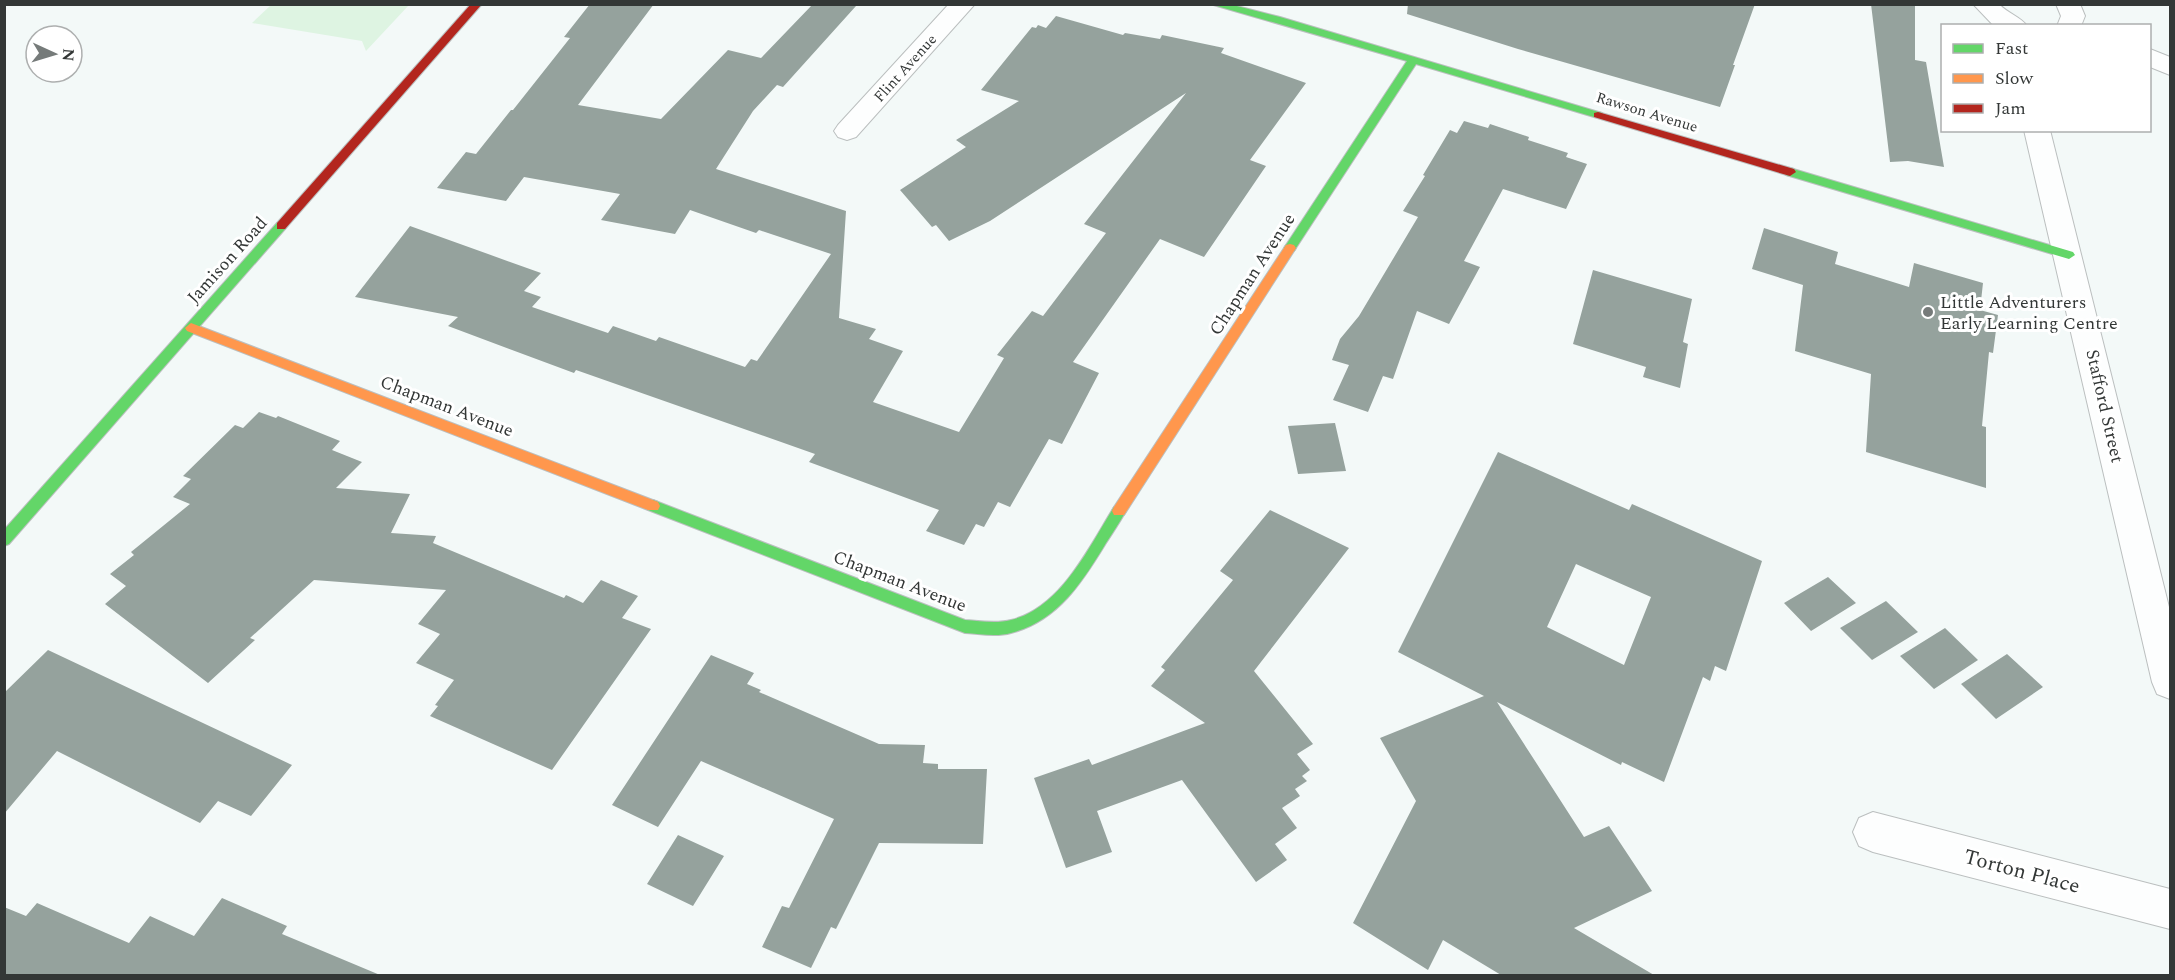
<svg xmlns="http://www.w3.org/2000/svg" width="2175" height="980" viewBox="0 0 2175 980" font-family="Spectral,serif">
	<style>
		.green { fill: #def4e2 }
		.building { fill: #95a29d; fill-rule: evenodd }
		.lines { fill: none; stroke-linecap: round; stroke-linejoin: round }
		.street-casing { stroke: #bbbfbf; stroke-width: 2 }
		.fast-casing { stroke: #bbbfbf; stroke-width: 2 }
		.slow-casing { stroke: #bbbfbf; stroke-width: 2 }
		.jam-casing { stroke: #bbbfbf; stroke-width: 2 }
		.street { fill: #fdfefe; fill-rule: evenodd }
		.fast { fill: #63d668; fill-rule: evenodd }
		.slow { fill: #ff974d; fill-rule: evenodd }
		.jam { fill: #b3261e; fill-rule: evenodd }
		.poi-dot { fill: #767b7a; stroke: #fff; stroke-width: 2 }
		.labels { text-anchor: middle; stroke-width: 6; stroke-linejoin: round; paint-order: stroke }
		.far-street-label { font-size: 15px; fill: #333736; stroke: #fff }
		.street-label { font-size: 18px; fill: #333736; stroke: #fff }
		.poi-label { font-size: 18px; fill: #333736; stroke: #fff; text-anchor: start }
		.near-street-label { font-size: 21px; fill: #333736; stroke: #fff }
	</style>
	<rect width="100%" height="100%" fill="#f3f9f8"/>
	<!-- green -->
	<path class="green" d="M271,5V4L409,5L366,51L362,41L252,23Z"/>
	<!-- building -->
	<path class="building" d="M590,4H654L578,105L661,119L728,50L761,58L813,4L856,6L783,87L777,85L753,111L716,169L846,211L839,318L876,329L869,339L903,351L873,402L959,432L1004,358L997,355L1032,311L1043,316L1106,233L1084,224L1186,93L990,221L949,241L936,225L932,227L900,190L966,147L956,140L1019,101L981,90L1032,27L1036,28L1038,25L1046,28L1056,16L1123,35L1125,33L1160,39L1162,35L1224,48L1221,53L1306,83L1250,160L1266,166L1204,257L1160,239L1073,362L1099,373L1062,444L1049,439L1010,507L998,502L984,527L976,524L964,545L926,531L939,510L809,462L815,454L576,370L574,373L448,326L458,317L355,297L410,226L541,273L524,291L541,297L532,307L608,333L613,326L656,341L659,337L745,367L751,359L757,361L831,254L759,230L756,233L690,210L675,234L601,220L620,194L524,177L506,201L437,188L466,152L476,154L511,110H513L570,38L564,37Z
		M1408,4H1755L1733,65H1735L1720,107L1518,49L1407,14Z
		M1871,4H1915V60L1926,62L1944,167L1908,161L1890,162Z
		M1464,121L1488,128L1490,124L1529,137L1528,140L1568,153L1566,157L1587,164L1566,209L1503,189L1464,261L1480,267L1449,324L1417,311L1393,379L1383,376L1368,412L1333,400L1349,365L1332,360L1340,339L1359,316L1418,217L1403,211L1425,176L1423,175L1450,130L1457,133Z
		M1764,228L1838,252L1835,264L1909,287L1914,263L1983,283L1980,310L1998,315L1993,353L1989,352L1982,426L1986,427V488L1866,452L1871,374L1795,351L1803,285L1752,269Z
		M1593,270L1692,299L1683,342L1688,344L1680,388L1643,377L1646,367L1573,344Z
		M259,412L276,418L278,416L340,441L332,450L362,462L336,488L410,494L391,533L436,536L433,543L564,598L566,595L583,603L601,580L638,596L622,618L651,629L552,770L430,716L438,706L435,705L454,680L416,663L440,634L418,624L446,590L314,580L250,638L255,640L208,683L105,604L126,586L110,574L134,555L131,552L190,504L173,497L191,479L183,476L235,425L243,428Z
		M1335,423L1346,471L1298,474L1288,426Z
		M1498,452L1629,510L1632,504L1762,561L1726,671L1715,666L1710,681L1703,677L1664,782L1622,762L1621,765L1497,702L1584,837L1609,826L1652,891L1574,928L1654,975H1501L1443,940L1428,970L1353,923L1416,801L1380,738L1484,696L1398,652ZM1576,564L1651,597L1624,665L1547,627Z
		M1270,510L1349,548L1254,671L1313,744L1297,754L1310,770L1302,776L1307,781L1295,789L1300,796L1282,808L1297,828L1275,844L1287,860L1256,882L1182,780L1097,811L1112,852L1066,868L1034,778L1089,759L1092,765L1205,723L1151,686L1165,670L1161,667L1233,580L1220,571Z
		M1828,577L1856,603L1811,631L1784,603Z
		M1886,601L1918,632L1872,660L1840,628Z
		M1945,628L1978,660L1934,689L1900,656Z
		M48,650L292,765L251,816L218,801L200,823L57,751L4,814V693Z
		M2007,654L2043,687L1996,719L1961,684Z
		M711,655L754,673L747,684L761,690L759,692L879,744L925,745L923,763L938,764V769H987L983,844L879,843L836,929L831,927L811,968L762,947L782,906L789,908L834,819L701,761L658,827L612,805Z
		M678,835L724,856L693,906L647,884Z
		M222,898L287,926L282,934L380,975H4V907L26,916L37,903L129,943L150,916L194,936Z"/>
	<g class="lines">
		<!-- street casing -->
		<g class="street-casing">
			<path id="street" d="M949,4H975L856,137L847,140L838,137L834,131L838,125Z
				M1973,4H1999C2007,13 2021,17 2027,26H1994Z
				M2056,4H2080L2085,16L2081,26H2057L2061,16Z
				M2150,49L2170,57V75L2150,67Z
				M2024,130H2050L2170,611V699L2157,694L2152,682Z
				M1873,812L2170,889V929L1873,852L1859,846L1853,832L1859,818Z"/>
		</g>
		<!-- fast casing -->
		<g class="fast-casing">
			<path id="fast" d="M1210,4H1229L1280,17L1602,113L1603,115L1602,117H1594L1416,64L1294,251H1286L1284,248L1286,245L1407,61Z
				M1790,168L2073,252L2075,255L2069,259L1786,175V169Z
				M281,222L287,226L285,229L9,544L4,546V530L277,223Z
				M653,500L965,620C980,621 996,624 1011,620C1061,608 1089,547 1114,507H1124L1126,511C1120,522 1113,532 1106,543C1083,581 1058,621 1011,633C997,637 980,634 965,633L648,510L646,506L648,502Z"/>
		</g>
		<!-- slow casing -->
		<g class="slow-casing">
			<path id="slow" d="M1290,244L1294,245L1296,248L1294,251L1124,515H1114L1112,511L1114,507L1286,245Z
				M191,323L658,502L660,506L658,510H648L187,331L185,328Z"/>
		</g>
		<!-- jam casing -->
		<g class="jam-casing">
			<path id="jam" d="M471,4H482L285,229H277V223Z
				M1598,112L1794,169L1796,172L1790,176L1594,117V113Z"/>
		</g>
		<!-- street -->
		<use href="#street" class="street"/>
		<!-- fast -->
		<use href="#fast" class="fast"/>
		<!-- slow -->
		<use href="#slow" class="slow"/>
		<!-- jam -->
		<use href="#jam" class="jam"/>
	</g>
	<!-- markers -->
	<circle class="poi-dot" cx="1928" cy="312" r="6"/>
	<g class="labels">
		<!-- far-street labels -->
		<g class="far-street-label">
			<text transform="translate(905 68) rotate(-48)" y="5">Flint Avenue</text>
			<text transform="translate(1647 112) rotate(17)" y="5">Rawson Avenue</text>
		</g>
		<!-- street labels -->
		<g class="street-label">
			<text transform="translate(227 260) rotate(-48)" y="6">Jamison Road</text>
			<text transform="translate(1252 274) rotate(-57)" y="6">Chapman Avenue</text>
			<text transform="translate(447 406) rotate(21)" y="6">Chapman Avenue</text>
			<text transform="translate(2105 406) rotate(77)" y="6">Stafford Street</text>
			<text transform="translate(900 581) rotate(21)" y="6">Chapman Avenue</text>
		</g>
		<!-- poi labels -->
		<g class="poi-label">
			<text x="1940" y="308">Little Adventurers<tspan x="1940" dy="21">Early Learning Centre</tspan></text>
		</g>
		<!-- near-street labels -->
		<g class="near-street-label">
			<text transform="translate(2022 871) rotate(15)" y="7">Torton Place</text>
		</g>
	</g>
	<!-- border -->
	<rect width="2175" height="980" fill="none" stroke="#333736" stroke-width="12"/>
	<!-- legend -->
	<rect x="1941" y="24" width="210" height="108" fill="#ffffff" stroke="#adafaf" stroke-width="1.5"/>
	<rect x="1953" y="44" width="30" height="9" fill="#63d668" stroke="#adafaf" stroke-width="1.5"/>
	<text x="1995" y="54" font-size="18" fill="#333736">Fast</text>
	<rect x="1953" y="74" width="30" height="9" fill="#ff974d" stroke="#adafaf" stroke-width="1.5"/>
	<text x="1995" y="84" font-size="18" fill="#333736">Slow</text>
	<rect x="1953" y="104" width="30" height="9" fill="#b3261e" stroke="#adafaf" stroke-width="1.5"/>
	<text x="1995" y="114" font-size="18" fill="#333736">Jam</text>
	<!-- north arrow -->
	<g transform="translate(54 54) rotate(94)"><circle r="28" fill="#ffffff" stroke="#adafaf" stroke-width="1.5"/>
	<path d="M0-4.5L10 22L0 15L-10 22Z" fill="#767b7a"/>
	<text y="-9" font-size="16" font-weight="bold" text-anchor="middle" fill="#333736">N</text>
	</g>
</svg>
